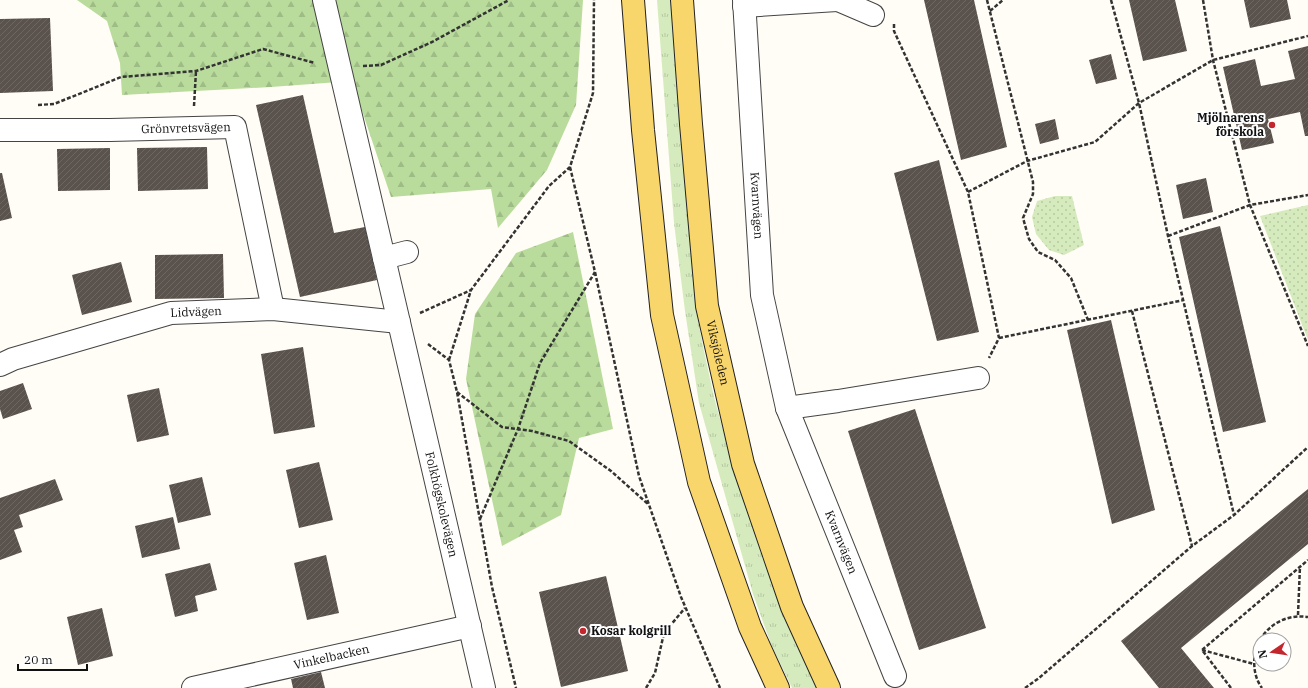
<svg xmlns="http://www.w3.org/2000/svg" width="1308" height="688" viewBox="0 0 1308 688" font-family="'IBM Plex Serif',serif">
	<style>
		.grass { fill: url(#grass-tufts) }
		.forest { fill: url(#forest-firs) }
		.park { fill: url(#park-dots) }
		.building { fill: url(#building-hatch) }
		.lines { fill: none; stroke-linecap: round; stroke-linejoin: round }
		.minor-casing { stroke: #444; stroke-width: 24 }
		.major-casing { stroke: #222; stroke-width: 24 }
		.path { stroke: #333; stroke-width: 2.5; stroke-dasharray: 4 2; stroke-linecap: butt }
		.minor { stroke: #fff; stroke-width: 22 }
		.major { stroke: #f9d66b; stroke-width: 22 }
		.poi-dot { fill: #c4262e; stroke: #fff; stroke-width: 1.5 }
		.labels { text-anchor: middle; stroke-width: 4; stroke-linejoin: round; paint-order: stroke }
		.poi-label { font-size: 12px; font-weight: bold; fill: #111; stroke: #fff; text-anchor: end }
		.street-label { font-size: 12px; fill: #111; stroke: #fff }
	</style>
	<defs>
		<pattern id="grass-tufts" width="24" height="20" patternUnits="userSpaceOnUse"><rect width="24" height="20" fill="#d5ebbd"/><path d="M3 7l-1-3M5 7V3M7 7l1-3M15 17l-1-3M17 17v-4M19 17l1-3" fill="none" stroke="#b6c8a1"/></pattern>
		<pattern id="forest-firs" width="22" height="20" patternUnits="userSpaceOnUse"><rect width="22" height="20" fill="#b9dc9c"/><path d="M5 1l3.5 6h-7zM16 11l3.5 6h-7z" fill="#9ebc85"/></pattern>
		<pattern id="park-dots" width="8" height="8" patternUnits="userSpaceOnUse"><rect width="8" height="8" fill="#d5ebbd"/><path d="M2 2h.1M6 6h.1" fill="none" stroke="#b6c8a1" stroke-width="1.8" stroke-linecap="round"/></pattern>
		<pattern id="building-hatch" width="6" height="6" patternUnits="userSpaceOnUse"><rect width="6" height="6" fill="#5a524d"/><path d="M-1 1l2-2M0 6l6-6M5 7l2-2" fill="none" stroke="#6d6662"/></pattern>
	</defs>
	<rect width="100%" height="100%" fill="#fffdf5"/>
	<!-- grass -->
	<path class="grass" d="M657,0H672L680,112L696,310L704,351L714,397L736,477L759,545L819,688H792L771,644L753,594L699,403L685,311L674,223Z"/>
	<!-- forest -->
	<path class="forest" d="M77,0H583L576,105L547,170L498,228L491,189L391,197L352,81L271,87L122,95L120,63L107,21Z
		M573,232L613,429L579,438L561,515L502,546L466,379L475,314L516,253Z"/>
	<!-- park -->
	<path class="park" d="M1055,196H1072L1084,245L1064,255L1049,250L1036,234L1032,217L1037,201Z
		M1308,205V340L1260,216Z"/>
	<!-- building -->
	<path class="building" d="M924,0H974L1007,147L961,160Z
		M1129,0H1175L1187,51L1143,61Z
		M1244,0H1287L1291,19L1250,28Z
		M50,18L53,91L0,93V19Z
		M1308,46V136H1305L1300,112L1268,119L1274,143L1242,150L1223,67L1255,59L1261,86L1295,79L1288,51Z
		M1111,54L1117,79L1096,84L1089,60Z
		M303,95L334,233L365,227L377,280L300,297L256,105Z
		M1055,119L1059,139L1040,144L1035,124Z
		M207,147L208,189L138,191L137,148Z
		M110,148V190L58,191L57,149Z
		M939,160L979,332L937,341L894,173Z
		M0,173H2L12,218L0,221Z
		M1206,178L1213,212L1183,219L1176,185Z
		M1220,226L1266,422L1223,432L1179,237Z
		M223,254L224,298L155,299V255Z
		M121,262L132,302L82,315L72,275Z
		M1111,320L1155,510L1112,524L1067,330Z
		M303,347L315,427L274,434L261,354Z
		M23,383L32,409L3,419L0,409V391Z
		M159,388L169,435L137,442L127,395Z
		M915,409L986,628L919,650L848,431Z
		M319,462L333,520L299,528L286,470Z
		M202,477L211,515L178,523L169,485Z
		M55,479L63,500L19,515L23,527L14,530L22,552L0,560V498Z
		M1308,489V544L1181,648L1214,688H1159L1121,641Z
		M173,517L180,549L142,558L135,526Z
		M326,555L339,613L307,620L294,563Z
		M210,563L217,590L195,596L198,611L175,617L165,574Z
		M606,576L628,671L561,687L539,592Z
		M102,608L113,656L78,665L67,617Z
		M321,672L325,688H293L291,679Z"/>
	<g class="lines">
		<!-- minor casing -->
		<g class="minor-casing">
			<g id="minor">
				<path id="s1" d="M324,0L484,688"/>
				<path id="s2" d="M744,0L762,295L787,408L895,676"/>
				<path d="M838,0L873,15"/>
				<path d="M744,6L837,0"/>
				<path id="s3" d="M0,130H110L235,127L273,309"/>
				<path d="M384,258L407,252"/>
				<path id="s4" d="M0,365L13,359L171,313L273,309L399,322"/>
				<path d="M787,408L838,401L978,378"/>
				<path id="s5" d="M193,688L470,626"/>
			</g>
		</g>
		<!-- major casing -->
		<g class="major-casing">
			<g id="major">
				<path d="M633,0L643,130L662,315L699,482L750,627L778,688"/>
				<path id="s6" d="M682,0L691,124L707,306L743,464L792,607L829,688"/>
			</g>
		</g>
		<!-- path -->
		<path class="path" d="M987,0L1033,182V194L1023,218L1029,239L1038,252L1055,260L1071,278L1088,320
			M1111,0L1139,103L1168,236L1234,515
			M1203,0L1213,60L1250,205L1308,346
			M990,11L1003,0
			M894,24V31L968,192L999,338L989,358
			M363,66L381,65L432,42L509,0
			M38,105L54,104L121,77L196,71L263,49L315,63
			M194,106L196,71
			M570,167L595,272L639,476L681,597L720,688
			M968,192L1027,161L1095,142L1139,103L1213,60L1308,36
			M1168,236L1250,205L1308,195
			M1132,311L1192,546
			M420,313L471,290
			M999,338L1184,300
			M428,344L449,360L457,392L492,587L516,688
			M449,360L471,290L549,186L570,167L593,93L594,0
			M457,392L502,427L532,431L569,441L611,471L648,504
			M480,519L518,429L540,363L595,272
			M1298,615L1300,566
			M1260,640C1270,623 1288,614 1308,617
			M1260,640C1252,654 1252,675 1262,688
			M1202,650L1254,664
			M646,688L655,673L664,633L685,608
			M1025,688L1039,678L1192,546L1234,515L1308,447
			M1231,688L1202,650L1308,560"/>
		<!-- minor -->
		<use href="#minor" class="minor"/>
		<!-- major -->
		<use href="#major" class="major"/>
	</g>
	<!-- markers -->
	<g class="poi-dot">
		<circle cx="1272" cy="125" r="4"/>
		<circle cx="583" cy="631" r="4"/>
	</g>
	<g class="labels">
		<!-- poi labels -->
		<g class="poi-label">
			<text x="1264" y="122">Mjölnarens<tspan x="1264" dy="14">förskola</tspan></text>
			<text x="591" y="635" text-anchor="start">Kosar kolgrill</text>
		</g>
		<!-- street labels -->
		<g class="street-label">
			<text dy="4" stroke="none"><textPath href="#s3" startOffset="186">Grönvretsvägen</textPath></text>
			<text dy="4" stroke="none"><textPath href="#s2" startOffset="206">Kvarnvägen</textPath></text>
			<text dy="4" stroke="none"><textPath href="#s4" startOffset="204">Lidvägen</textPath></text>
			<text dy="4" stroke="none"><textPath href="#s6" startOffset="355">Viksjöleden</textPath></text>
			<text dy="4" stroke="none"><textPath href="#s1" startOffset="518">Folkhögskolevägen</textPath></text>
			<text dy="4" stroke="none"><textPath href="#s2" startOffset="556">Kvarnvägen</textPath></text>
			<text dy="4" stroke="none"><textPath href="#s5" startOffset="142">Vinkelbacken</textPath></text>
		</g>
	</g>
	<!-- north arrow -->
	<g transform="translate(1272 652) rotate(257)"><circle r="19" fill="#ffffff" stroke="#a0a0a0"/>
	<path d="M0-3L7 15L0 10L-7 15Z" fill="#c4262e"/>
	<text y="-6" font-size="11" font-weight="bold" text-anchor="middle" fill="#111111">N</text>
	</g>
	<!-- scale -->
	<path d="M18 664v6h69v-6" fill="none" stroke="#111111" stroke-width="2"/>
	<text x="24" y="664" font-size="12" fill="#111111" stroke="#ffffff" stroke-width="3" paint-order="stroke">20 m</text>
</svg>
